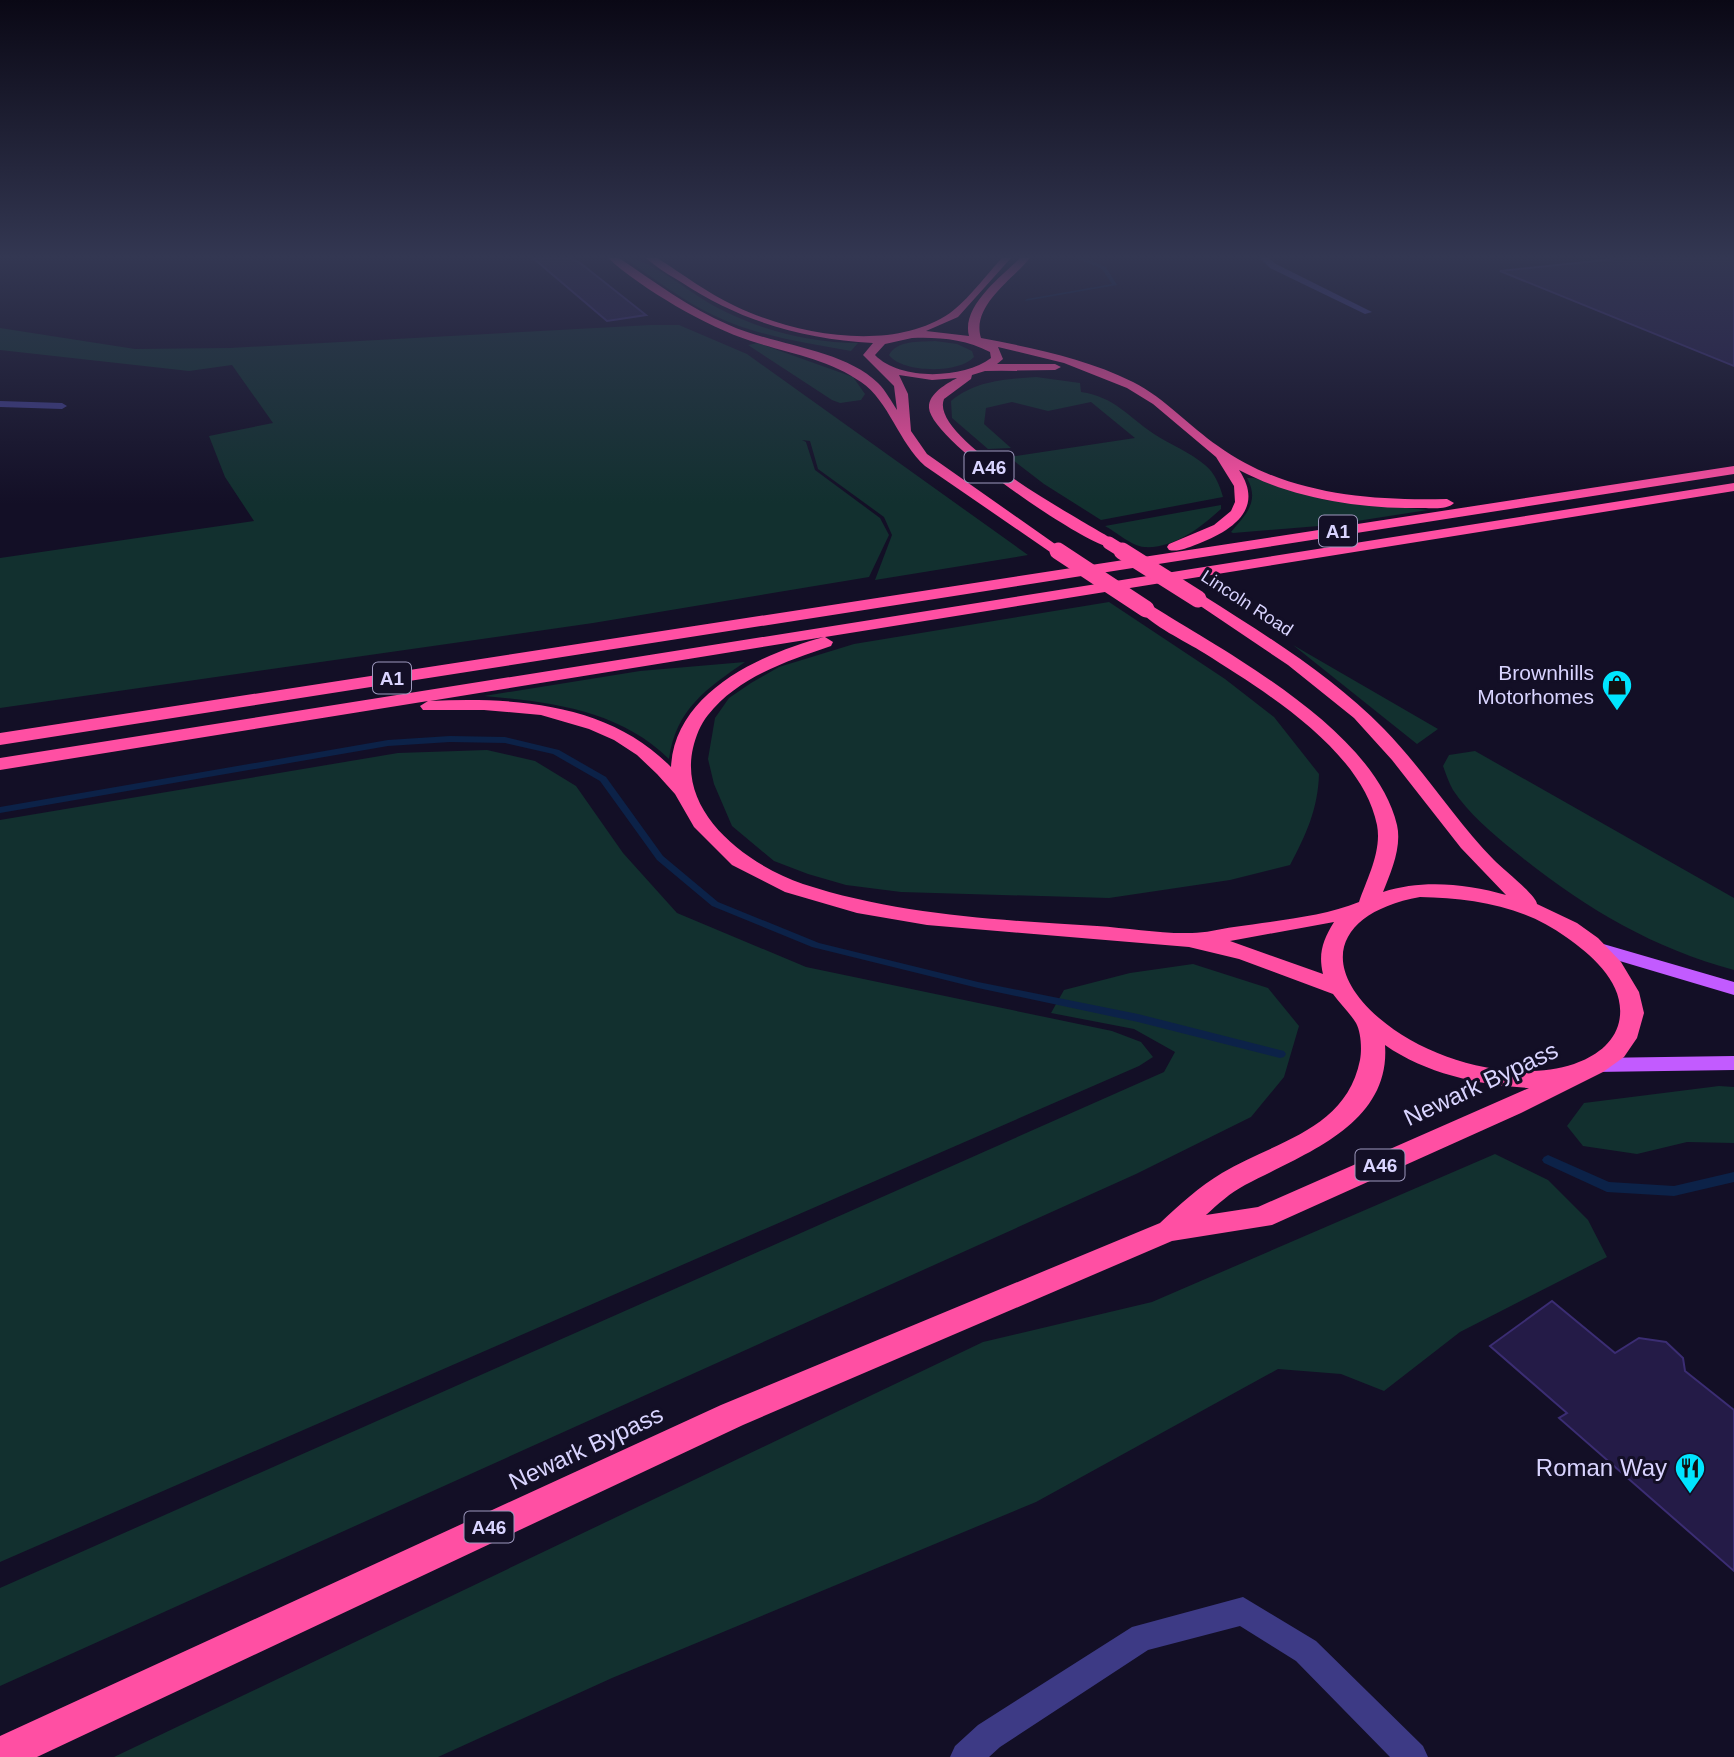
<svg xmlns="http://www.w3.org/2000/svg" width="1734" height="1757" viewBox="0 0 1734 1757" font-family="Helvetica,sans-serif">
	<style>
		.green { fill: #12302f }
		.lines { fill: none; stroke-linecap: round; stroke-linejoin: round }
		.stream { fill: #0c2248; fill-rule: evenodd }
		.building { fill: #241b47; stroke: #3b2d73; stroke-width: 2 }
		.minor { fill: #3d3a85; fill-rule: evenodd }
		.major { fill: #c25bff; fill-rule: evenodd }
		.highway { fill: #ff4fa3; fill-rule: evenodd }
		.highway-bridge-far1 { stroke: #ff4fa3; stroke-width: 13 }
		.highway-bridge { stroke: #ff4fa3; stroke-width: 17 }
		.labels { text-anchor: middle; stroke-width: 6; stroke-linejoin: round; paint-order: stroke }
		.far-street-label { font-size: 18px; fill: #d9d4ff; stroke: #130f26 }
		.shield { fill: #130f26; stroke: #9e99be; stroke-width: 2 }
		.shield-label { font-size: 19px; font-weight: bold; fill: #d9d4ff }
		.poi-label { font-size: 21px; fill: #d9d4ff; stroke: #130f26; text-anchor: end }
		.near-street-label { font-size: 24px; fill: #d9d4ff; stroke: #130f26 }
		.near-poi-label { font-size: 24px; fill: #d9d4ff; stroke: #130f26; text-anchor: end }
	</style>
	<rect width="100%" height="100%" fill="#130f26"/>
	<!-- green -->
	<path class="green" d="M624,258C652,258 691,295 718,308C760,330 810,343 858,343L851,351C805,343 757,336 715,316C683,301 654,278 624,258Z
		M651,325H679L747,354L1028,555L875,580L892,535L884,517L818,469L810,441L802,440L806,442L815,470L880,518L889,535L869,577L593,623L0,708V558L254,521L225,477L209,436L273,423L232,365L189,371L0,350V328L135,349L230,348Z
		M935,341L957,344L972,351L974,357C959,374 902,373 889,355C897,340 919,342 935,341Z
		M758,343L853,377L865,394L861,400L840,403L832,400L748,345Z
		M1036,377L1080,383L1081,392C1115,397 1127,416 1154,434C1171,445 1190,452 1205,465C1215,473 1220,486 1223,497L1101,520L1044,484L1009,457L1135,438L1091,402L1048,411L1012,402L986,408L984,424L1011,448L988,449L952,418L951,401C975,381 1005,379 1036,377Z
		M1247,478H1254L1325,500L1428,510L1331,525L1233,533L1231,532C1246,514 1260,502 1247,478Z
		M1221,505V509C1201,527 1174,549 1144,547C1132,546 1116,532 1105,526Z
		M1109,602L1225,679L1274,717L1319,774C1318,809 1306,835 1290,865L1230,880L1109,898L901,892L846,885L808,874L774,861L732,826L714,784L708,759L715,718L729,698L751,683L779,667L854,644Z
		M1293,645L1438,729L1417,744Z
		M745,662C706,689 676,709 669,759C619,710 551,702 484,696L640,671Z
		M487,750L535,761L576,786L623,853L677,913L806,967L1112,1031L1141,1042L1153,1057L1139,1066L0,1562V820L398,753Z
		M1475,751L1734,898V970C1651,948 1580,905 1514,851C1493,834 1468,813 1453,790C1449,783 1446,774 1443,766L1449,755Z
		M1193,964L1268,988L1299,1026L1284,1077L1251,1117L1136,1174L0,1686V1588L1164,1072L1175,1052L1134,1029L1051,1013L1064,990L1130,973Z
		M1719,1086L1734,1087V1143L1687,1142L1637,1154L1583,1146L1567,1126L1584,1103Z
		M1495,1154L1548,1180L1588,1220L1607,1257L1460,1332L1384,1391L1341,1374L1278,1369L1036,1502L612,1678L438,1757H114L983,1342L1152,1302Z"/>
	<g class="lines">
		<!-- stream -->
		<path class="stream" d="M1077,258H1084L1106,267L1117,285L1025,301L1027,299L1112,284L1102,269Z
			M450,736L505,737L559,750L606,777L663,856L718,902L819,943L978,982L1138,1014L1280,1050L1284,1051L1286,1054L1284,1057L1280,1058L1138,1022L978,988L812,947L712,906L657,860L600,781L553,754L505,743L450,742L388,746L0,813V807L388,740Z
			M1548,1155L1609,1182L1674,1186L1734,1172V1182L1674,1196L1607,1192L1544,1163L1542,1160L1544,1157Z"/>
	</g>
	<!-- building -->
	<path class="building" d="M533,258H569L579,262L646,315L607,321Z
		M1624,258H1734V366L1500,271Z
		M1552,1301L1615,1353L1639,1338L1666,1342L1683,1358L1685,1371L1734,1410V1571L1559,1418L1567,1413L1490,1346Z"/>
	<g class="lines">
		<!-- minor -->
		<path class="minor" d="M1260,258H1269L1276,264L1372,312L1365,314L1270,268Z
			M0,401L62,403L67,406L62,409L0,407Z
			M1243,1597L1316,1641L1423,1746L1428,1757H1390L1296,1661L1240,1626L1148,1650L1000,1747L989,1757H950L955,1746L978,1725L1132,1627Z"/>
		<!-- major -->
		<path class="major" d="M1593,941L1734,982V995L1586,951L1584,947Z
			M1734,1056V1070L1595,1072L1588,1070L1585,1065L1588,1060L1595,1058Z"/>
		<!-- highway -->
		<path class="highway" d="M608,258H619C655,282 689,308 729,325C773,345 843,349 878,383C886,391 891,401 897,410L894,386L863,355L873,343C802,339 740,321 681,282C669,275 656,267 646,258H657C683,274 707,293 735,306C796,335 892,353 950,313C967,301 987,274 1002,258H1011L958,317L926,331L969,336C961,306 1002,276 1020,258H1030C1012,280 971,306 981,338C1033,348 1085,358 1133,382C1166,399 1189,426 1218,446C1284,494 1368,501 1447,499L1454,503C1447,510 1433,508 1423,508C1362,509 1294,499 1239,470C1266,510 1230,532 1195,545C1187,548 1178,552 1169,550L1167,547L1169,544L1214,525L1231,511L1235,502L1234,486L1216,457L1153,404L1127,388L1064,363L998,347L1003,359L997,364H1055L1061,367L1055,370L985,371L972,375L971,379L944,399C928,438 1083,521 1114,540L1116,543L1109,547C1078,540 931,440 929,408C928,394 946,384 957,378L932,380L899,375L908,394L911,431L927,454L1065,551L1063,554H1053L925,466C899,443 889,401 861,382C829,359 788,353 751,341C707,327 642,289 608,258ZM912,338C939,337 965,339 990,352L991,358C963,379 900,381 875,355L885,344Z
			M1734,466V474L0,745V733Z
			M1734,483V491L825,637L833,642L831,646C787,661 738,677 708,715C700,725 696,736 693,748C678,814 748,865 803,884C898,915 998,920 1097,926C1128,928 1161,934 1192,933C1205,933 1220,929 1234,927C1273,921 1322,917 1359,902C1367,879 1382,851 1377,825C1362,750 1264,691 1204,653C1185,641 1152,626 1138,609L1146,604L1152,606C1229,654 1375,731 1397,825C1402,847 1391,872 1383,892C1423,879 1467,884 1506,895L1461,848L1392,760L1354,718L1288,665L1190,599L1192,596H1204C1267,636 1331,675 1384,729C1424,770 1454,819 1494,860C1503,869 1537,896 1537,904L1577,923L1598,938L1621,962L1639,992L1644,1013L1637,1038L1624,1057L1603,1072L1521,1113L1272,1225L1172,1241L743,1425L37,1757H0V1736L721,1405L1160,1223C1179,1205 1200,1186 1222,1173C1276,1141 1346,1130 1360,1060C1362,1049 1361,1032 1356,1023C1350,1013 1340,1004 1333,994L1239,959L1189,947L927,925L857,913L785,892L732,865L694,827L675,794L657,774L637,755L614,740L589,729L541,715L484,710H423L420,706L428,701L0,770V758ZM824,637C761,654 675,692 671,767C609,703 514,697 430,701ZM1420,897C1471,898 1524,906 1566,937C1593,956 1627,985 1619,1022C1614,1044 1594,1057 1574,1064C1512,1084 1428,1060 1379,1018C1314,961 1342,911 1420,897ZM1334,922C1323,940 1318,953 1323,974L1230,941ZM1385,1045C1426,1074 1480,1085 1529,1088L1258,1207L1206,1215C1218,1204 1230,1193 1245,1185C1301,1155 1391,1126 1385,1045Z"/>
		<!-- highway-bridge-far1 -->
		<path class="highway-bridge-far1" d="M1109,543L1125,553
			M1058,551L1061,553"/>
		<!-- highway-bridge -->
		<path class="highway-bridge" d="M1058,551L1146,609
			M1122,551L1198,599"/>
	</g>
	<!-- sky -->
	<linearGradient id="sky" x2="0" y2="1"><stop stop-color="#0a0815"/><stop offset="0.51" stop-color="#333752"/><stop offset="1" stop-color="#333752" stop-opacity="0"/></linearGradient>
	<rect width="1734" height="504" fill="url(#sky)"/>
	<!-- icons -->
	<defs>
		<g id="shop-pin" transform="scale(1.575)"><path d="M0 17L-7.5 6A9.5 9.5 0 1 1 7.5 6Z" fill="#00e5ff" stroke="#130f26"/><path d="M-5-2.5h2.3a2.7 3.5 0 0 1 5.4 0H5L5.5 6h-11ZM-1.5-2.5h3a1.5 2.3 0 0 0-3 0Z" fill="#111"/></g>
		<g id="restaurant-pin" transform="scale(1.575)"><path d="M0 17L-7.5 6A9.5 9.5 0 1 1 7.5 6Z" fill="#00e5ff" stroke="#130f26"/><path d="M-5-6h1v4h1v-4h1v4h1v-4h1v5L-1.5 .5V6h-2V.5L-5-1ZM5-6V6H3V1.5H1.5Q1.5-4 5-6Z" fill="#111"/></g>
	</defs>
	<g fill-rule="evenodd">
		<use href="#shop-pin" x="1617" y="685"/>
		<use href="#restaurant-pin" x="1690" y="1468"/>
	</g>
	<g class="labels">
		<!-- far-street labels -->
		<g class="far-street-label">
			<text transform="translate(1247 603) rotate(33)" y="6">Lincoln Road</text>
		</g>
		<!-- shield labels -->
		<g class="shield">
			<rect x="964.5" y="451.5" width="49" height="31" rx="5"/>
			<rect x="1319" y="515.5" width="38" height="31" rx="5"/>
			<rect x="373" y="662.5" width="38" height="31" rx="5"/>
			<rect x="1355.5" y="1149.5" width="49" height="31" rx="5"/>
			<rect x="464.5" y="1511.5" width="49" height="31" rx="5"/>
		</g>
		<g class="shield-label">
			<text x="989" y="474">A46</text>
			<text x="1338" y="538">A1</text>
			<text x="392" y="685">A1</text>
			<text x="1380" y="1172">A46</text>
			<text x="489" y="1534">A46</text>
		</g>
		<!-- poi labels -->
		<g class="poi-label">
			<text x="1594" y="680">Brownhills<tspan x="1594" dy="24">Motorhomes</tspan></text>
		</g>
		<!-- near-street labels -->
		<g class="near-street-label">
			<text transform="translate(1481 1084) rotate(-25)" y="8">Newark Bypass</text>
			<text transform="translate(586 1448) rotate(-25)" y="8">Newark Bypass</text>
		</g>
		<!-- near-poi labels -->
		<g class="near-poi-label">
			<text x="1667" y="1476">Roman Way</text>
		</g>
	</g>
</svg>
